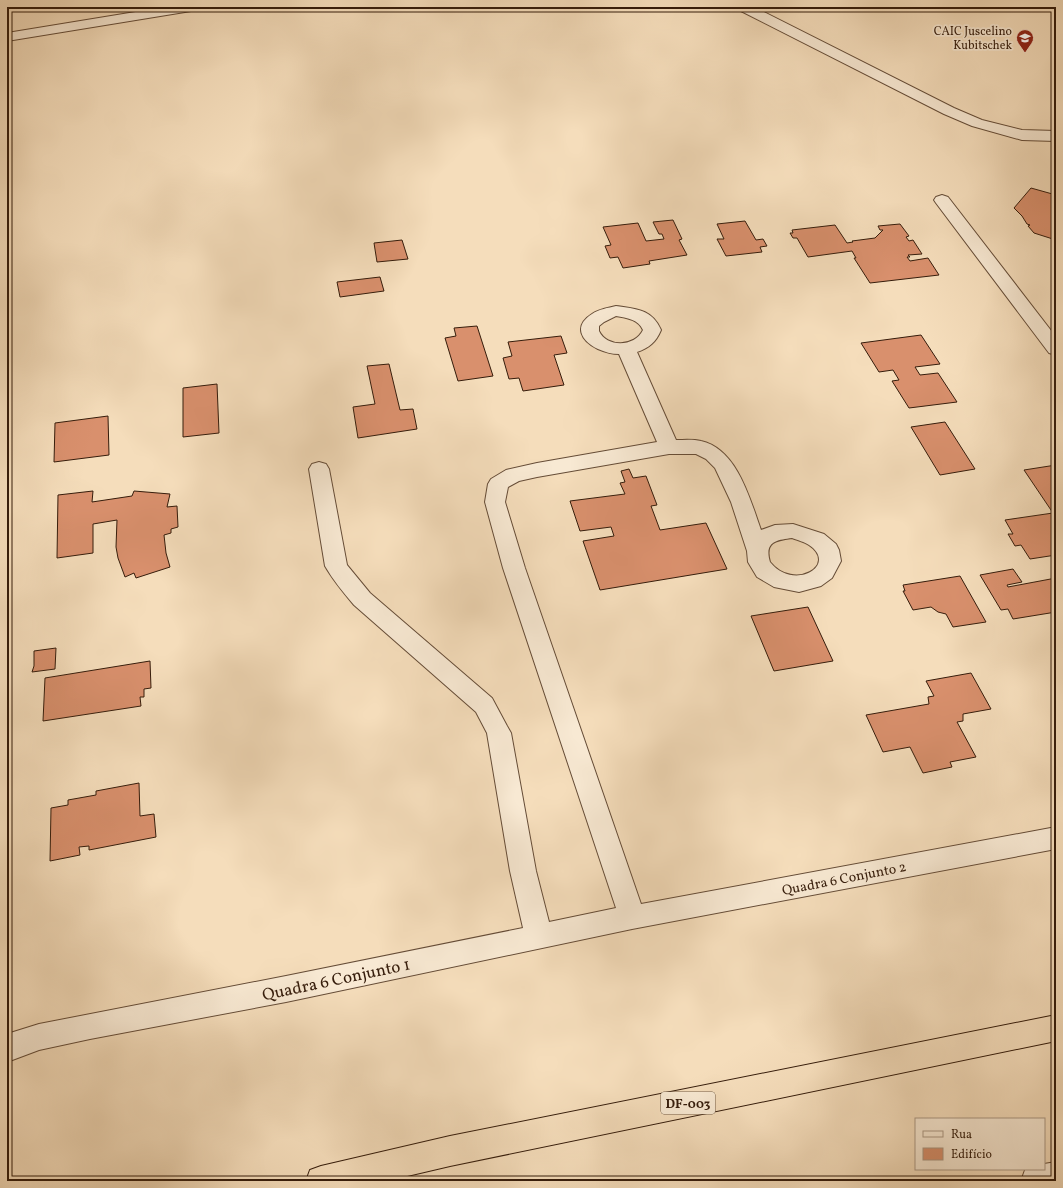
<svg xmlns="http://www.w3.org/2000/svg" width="1063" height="1188" viewBox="0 0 1063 1188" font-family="Vollkorn,serif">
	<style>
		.building { fill: #d9906d; stroke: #351c0b }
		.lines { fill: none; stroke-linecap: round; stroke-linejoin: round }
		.minor-casing { stroke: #654c37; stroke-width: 2 }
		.highway-casing { stroke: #351c0b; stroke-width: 2 }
		.minor { fill: #f8e9d3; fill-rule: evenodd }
		.highway { fill: #f5ddbb; fill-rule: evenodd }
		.labels { text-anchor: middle; stroke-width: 3.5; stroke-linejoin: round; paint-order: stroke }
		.far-poi-label { font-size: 12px; fill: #351c0b; stroke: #f8e9d3; text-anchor: end }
		.shield { fill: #f8e9d3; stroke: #705a47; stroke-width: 1 }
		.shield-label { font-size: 13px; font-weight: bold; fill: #351c0b }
		.street-label { font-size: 14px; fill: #351c0b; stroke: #f8e9d3 }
		.near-street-label { font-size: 17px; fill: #351c0b; stroke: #f8e9d3 }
	</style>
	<rect width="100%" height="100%" fill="#f5ddbb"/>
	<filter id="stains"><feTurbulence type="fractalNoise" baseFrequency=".005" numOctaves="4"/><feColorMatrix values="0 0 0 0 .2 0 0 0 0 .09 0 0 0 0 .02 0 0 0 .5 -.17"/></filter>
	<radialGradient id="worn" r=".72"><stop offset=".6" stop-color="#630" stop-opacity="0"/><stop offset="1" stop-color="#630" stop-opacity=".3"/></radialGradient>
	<!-- building -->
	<path class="building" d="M1031,188L1056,195V240L1034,233L1028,226L1030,225L1027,224L1022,216L1014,208Z
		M673,220L682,239L679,240L687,255L649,261L650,264L623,268L618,257L610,258L605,246L611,245L603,227L638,223L646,241L664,239L662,234H659L653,222Z
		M745,221L756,240L763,239L767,246L760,247L762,252L726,256L717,239H724L717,224Z
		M900,224L909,236L906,237L909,241L913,240L922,254L908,255L910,257H907L910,261L928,258L939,275L870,283L854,258H856L852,251L808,257L797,238H793L790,233H793L792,230L835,225L847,243L853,242L852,241L875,238L883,230H880L878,226Z
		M402,240L408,259L377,262L374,243Z
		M380,277L384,291L340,297L337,282Z
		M477,326L493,376L458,381L445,338L456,336L454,328Z
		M921,335L940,364L915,367L920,375L938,373L957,402L909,408L892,381L899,380L893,370L879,372L861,343Z
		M561,336L567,353L554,355L564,385L523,391L519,378L509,379L503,358L512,356L508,342Z
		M389,364L400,410L413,409L417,429L358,438L353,407L375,404L367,366Z
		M217,384L219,433L183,437V388Z
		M108,416L109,455L54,462L55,423Z
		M945,422L975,469L940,475L911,427Z
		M1056,465V555L1030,559L1021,545L1015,546L1008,534H1013L1005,520L1053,513L1024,470Z
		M629,469L633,478L646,476L657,505L651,506L660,530L706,523L727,569L600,590L583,541L614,536L611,527L580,531L570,501L625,494L620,483L625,482L621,471Z
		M93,491L92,502L132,496L134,491L170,494L167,507L177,506L178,527L171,529V533L164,535L166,553L170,567L136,578L134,573L125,577L118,558L116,547L117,520L93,524V553L57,558L58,495Z
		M1013,569L1022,582L1007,585L1008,587L1056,578V612L1013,619L1008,609L1001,610L980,575Z
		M960,576L986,622L953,627L946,614L938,612L931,607L913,610L903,591H905L903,585Z
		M808,607L833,661L774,671L751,616Z
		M56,648L55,669L32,672L34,666V651Z
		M150,661L151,688L144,689V697H140L141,706L43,721L45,678Z
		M971,673L991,709L963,714V721L957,722L976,757L950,762L952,767L923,773L910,747L883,752L866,715L929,704L928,697L934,696L926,681Z
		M139,783L140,816L154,814L156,837L89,850V846L79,847L80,855L50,861L51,808L68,805V800L96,795V791Z"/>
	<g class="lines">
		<!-- minor casing -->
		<g class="minor-casing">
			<path id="minor" d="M166,7H198L196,10L191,11L7,41V33Z
				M737,7H754L954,108L982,120L1022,130L1056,131V141L1022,140L972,126L944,114L739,10Z
				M942,195L948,197L1056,337V355L1049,353L936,203L934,200L936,197Z
				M616,306C636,309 652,309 661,330C656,342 649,348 637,352L676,440C684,440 693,439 701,441C737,449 750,499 761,530L775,525L793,524L824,534L836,544L839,550L841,561L832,578L821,586L799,592L774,587L757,577L748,562L747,551L731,502L715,468L706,459L696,454H669L537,477L519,481L508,487L505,502L525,568L641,904L1056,827V849L632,929L286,1002L90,1039L39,1050L7,1062V1034L39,1024L286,976L523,928L510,871L487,733L476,712L354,605C343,592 333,580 325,566L309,469L312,464L319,462L326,464L329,469L347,565L370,593L492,698L507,726L511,733L536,871L549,922L616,908L503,568L485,502L488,484L491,479L506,470L537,463L657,442L619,354C611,354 605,352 598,349C581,341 573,326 592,314C599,309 608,308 616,306ZM616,316C627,318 638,319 643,330C635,347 607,348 599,331V326L604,322ZM792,538C797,540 805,542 809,545C839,565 794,592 770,562C764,542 776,540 792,538Z
				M1056,1162V1181H1021L1025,1170L1044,1169V1164Z"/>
		</g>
		<!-- highway casing -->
		<g class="highway-casing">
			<path id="highway" d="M1056,1015V1041L450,1166L386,1181H306L310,1170L321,1166L450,1136Z"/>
		</g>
		<!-- minor -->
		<use href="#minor" class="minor"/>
		<!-- highway -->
		<use href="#highway" class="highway"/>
	</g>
	<!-- icons -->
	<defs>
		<g id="school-pin" transform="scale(0.9)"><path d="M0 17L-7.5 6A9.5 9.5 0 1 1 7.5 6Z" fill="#8f2418" stroke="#f8e9d3"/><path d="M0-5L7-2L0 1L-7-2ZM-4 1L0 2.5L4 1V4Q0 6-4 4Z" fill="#fff"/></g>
	</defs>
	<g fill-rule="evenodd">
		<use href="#school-pin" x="1025" y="38"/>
	</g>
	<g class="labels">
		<!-- far-poi labels -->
		<g class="far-poi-label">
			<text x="1012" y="35">CAIC Juscelino<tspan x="1012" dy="14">Kubitschek</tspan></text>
		</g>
		<!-- shield labels -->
		<rect class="shield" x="661" y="1092" width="54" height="22" rx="3"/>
		<g class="shield-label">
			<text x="688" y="1108">DF-003</text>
		</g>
		<!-- street labels -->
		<g class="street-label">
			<text transform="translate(844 878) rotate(-11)" y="5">Quadra 6 Conjunto 2</text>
		</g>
		<!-- near-street labels -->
		<g class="near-street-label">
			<text transform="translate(336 979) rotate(-12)" y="6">Quadra 6 Conjunto 1</text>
		</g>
	</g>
	<!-- margin -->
	<rect width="1063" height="1188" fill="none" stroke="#f5ddbb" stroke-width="24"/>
	<rect x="8" y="8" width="1047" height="1172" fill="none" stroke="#351c0b" stroke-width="2"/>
	<rect x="12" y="12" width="1039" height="1164" fill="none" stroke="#351c0b"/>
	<!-- legend -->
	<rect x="915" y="1118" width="130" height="52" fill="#f8e9d3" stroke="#aa9783"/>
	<rect x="923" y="1131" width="20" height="6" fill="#f8e9d3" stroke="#aa9783"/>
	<text x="951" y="1138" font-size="12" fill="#351c0b">Rua</text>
	<rect x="923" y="1148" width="20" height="12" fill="#d9906d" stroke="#aa9783"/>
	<text x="951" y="1158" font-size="12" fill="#351c0b">Edifício</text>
	<rect width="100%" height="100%" filter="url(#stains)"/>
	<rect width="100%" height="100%" fill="url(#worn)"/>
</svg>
